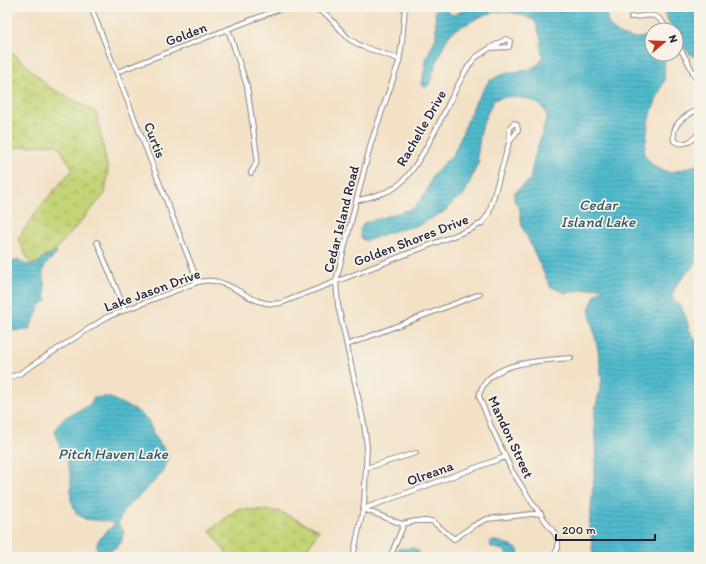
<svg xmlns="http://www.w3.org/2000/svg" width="706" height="564" viewBox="0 0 706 564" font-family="Itim,sans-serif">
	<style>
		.wetland { fill: url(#wetland-marsh); stroke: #737b58 }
		.water { fill: url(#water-rules); stroke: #3a6e84 }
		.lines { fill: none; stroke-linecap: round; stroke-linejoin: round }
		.minor-casing { stroke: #8a8280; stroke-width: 6 }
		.minor { stroke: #fff; stroke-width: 4 }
		.labels { text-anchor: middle; stroke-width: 3.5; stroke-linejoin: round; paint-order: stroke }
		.street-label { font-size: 14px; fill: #22223b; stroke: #f7f3e8 }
		.water-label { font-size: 15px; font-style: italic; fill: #32586e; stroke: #f7f3e8 }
	</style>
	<defs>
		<pattern id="wetland-marsh" width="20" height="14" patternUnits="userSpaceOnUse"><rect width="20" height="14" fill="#c4d476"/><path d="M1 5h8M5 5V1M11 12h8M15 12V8" fill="none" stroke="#a8b667"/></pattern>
		<pattern id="water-rules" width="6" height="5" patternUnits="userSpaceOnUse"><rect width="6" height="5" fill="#51bbcd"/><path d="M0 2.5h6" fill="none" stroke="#4398a8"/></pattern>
	</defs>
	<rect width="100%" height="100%" fill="#f7f3e8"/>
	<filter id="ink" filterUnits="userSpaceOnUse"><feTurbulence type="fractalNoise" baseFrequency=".025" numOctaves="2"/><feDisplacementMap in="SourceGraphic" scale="8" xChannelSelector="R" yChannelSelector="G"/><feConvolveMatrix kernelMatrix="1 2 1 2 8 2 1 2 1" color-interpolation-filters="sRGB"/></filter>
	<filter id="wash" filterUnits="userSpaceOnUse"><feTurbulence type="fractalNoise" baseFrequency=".012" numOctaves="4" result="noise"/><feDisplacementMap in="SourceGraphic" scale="16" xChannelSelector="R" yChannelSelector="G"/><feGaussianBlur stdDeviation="0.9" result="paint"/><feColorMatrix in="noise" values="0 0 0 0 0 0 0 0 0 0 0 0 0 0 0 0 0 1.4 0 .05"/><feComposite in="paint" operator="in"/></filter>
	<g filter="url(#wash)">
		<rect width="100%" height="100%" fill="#f3e1c6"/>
		<!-- wetland -->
		<path class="wetland" d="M14,54L49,87L96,112L108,170L105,194L35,273L18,239L38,209L73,169L57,144L7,148V55Z
			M237,509L278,511L319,530L302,557H229L210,530Z"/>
		<!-- water -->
		<path class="water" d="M435,7H447L448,12L453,15L471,7H612C597,21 618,37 633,38C639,39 646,36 652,36V54H665L664,81L649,118L644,154L653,166L670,173L699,164V260L677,284L672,294L674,301C691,312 684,332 699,342V557H593L591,535L589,529L596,457L594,415L602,380L598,350L589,309L596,294L602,289L600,287L565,293L550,286L522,226L520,210L514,200V193L530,180L534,159L547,117C546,99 509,92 494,100L484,120L480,136L477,158L479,161L464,195L455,200L445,211L420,225L393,231L366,241L361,238L360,230L364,223L414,208L427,191L433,175L454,153L475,103L489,81L503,74L527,70L539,64L543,56L540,43L542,42L535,21C512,9 495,8 472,21C465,25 456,28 451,34C442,43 433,73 429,85L426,87L423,86L422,83L427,57L436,37Z
			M661,7H699V59C690,57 676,40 676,30H673Z
			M56,251L57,254C33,273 47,274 45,297L48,300L41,304L29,330L7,331V264L18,259L24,264L33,265L41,261L42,258Z
			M108,397L137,411L148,420L154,435L168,454L167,463L161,475L124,510L118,523L124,532L121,543L106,554L99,553C91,541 106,533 114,525L113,522L85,519L76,513L71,499V476L66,456L62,454L55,433C61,413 73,416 86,407C90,405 92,401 94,398Z
			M492,541C497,540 517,547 519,551L517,557H506V551L491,547L490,542Z
			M413,548L418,551L420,557L410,555L394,556V552L398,549Z"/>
	</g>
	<g filter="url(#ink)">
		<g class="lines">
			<!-- minor casing -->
			<g class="minor-casing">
				<path id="minor" d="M91,7L198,282
					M313,7L328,16L349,39L361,46L399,59
					M631,17C654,16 655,10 668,30
					M228,29L247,86L257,156L256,164L251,173
					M506,39L510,41L509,47L490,48Z
					M676,42L688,62L699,85
					M117,72L285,7
					M699,109C685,116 671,123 674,141C683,147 695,141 699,131
					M514,123L517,125L518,130L509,143L510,127Z
					M356,201C368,197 383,195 394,188C422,171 449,97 468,67L475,58L490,48
					M97,242L125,310
					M347,345L480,294
					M7,378L19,374L107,317L198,282C203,281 209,280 214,281C239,285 253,308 281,303L471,229L482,223L489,213L509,143
					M366,468L416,453
					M363,509L402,524L416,521H432L454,539L473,526L487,519L541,513
					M363,509L505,457
					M353,557L364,505L367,447L364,424L338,305L336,281L371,143L399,62L402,42L405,7
					M390,557L404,524
					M553,557L558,548V540L555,534L533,504L512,471L491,426L479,396C487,360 543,361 571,358"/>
			</g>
			<!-- minor -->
			<use href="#minor" class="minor"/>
		</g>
	</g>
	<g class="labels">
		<!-- street labels -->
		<g class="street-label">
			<text transform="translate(186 34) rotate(-21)" y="5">Golden</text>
			<text transform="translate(421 128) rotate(-60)" y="5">Rachelle Drive</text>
			<text transform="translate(155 140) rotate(69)" y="5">Curtis</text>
			<text transform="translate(341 219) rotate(-76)" y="5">Cedar Island Road</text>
			<text transform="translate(411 240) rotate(-21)" y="5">Golden Shores Drive</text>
			<text transform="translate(152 290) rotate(-20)" y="5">Lake Jason Drive</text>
			<text transform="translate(511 437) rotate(65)" y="5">Mandon Street</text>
			<text transform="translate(430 473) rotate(-20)" y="5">Olreana</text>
		</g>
		<!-- water labels -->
		<g class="water-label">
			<text x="598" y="210">Cedar<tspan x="598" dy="17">Island Lake</tspan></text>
			<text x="113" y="459">Pitch Haven Lake</text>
		</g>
	</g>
	<!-- margin -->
	<rect width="706" height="564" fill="none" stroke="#f7f3e8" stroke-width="24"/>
	<!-- north arrow -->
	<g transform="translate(664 42) rotate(71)"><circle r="19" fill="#f7f3e8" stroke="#a29fa3"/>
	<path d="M0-3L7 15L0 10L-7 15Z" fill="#c8321e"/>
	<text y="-6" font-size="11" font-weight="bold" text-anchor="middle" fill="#22223b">N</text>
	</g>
	<!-- scale -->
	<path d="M556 534v6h99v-6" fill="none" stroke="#22223b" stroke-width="2"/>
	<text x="562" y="534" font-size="12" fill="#22223b" stroke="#f7f3e8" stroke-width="3" paint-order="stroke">200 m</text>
</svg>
